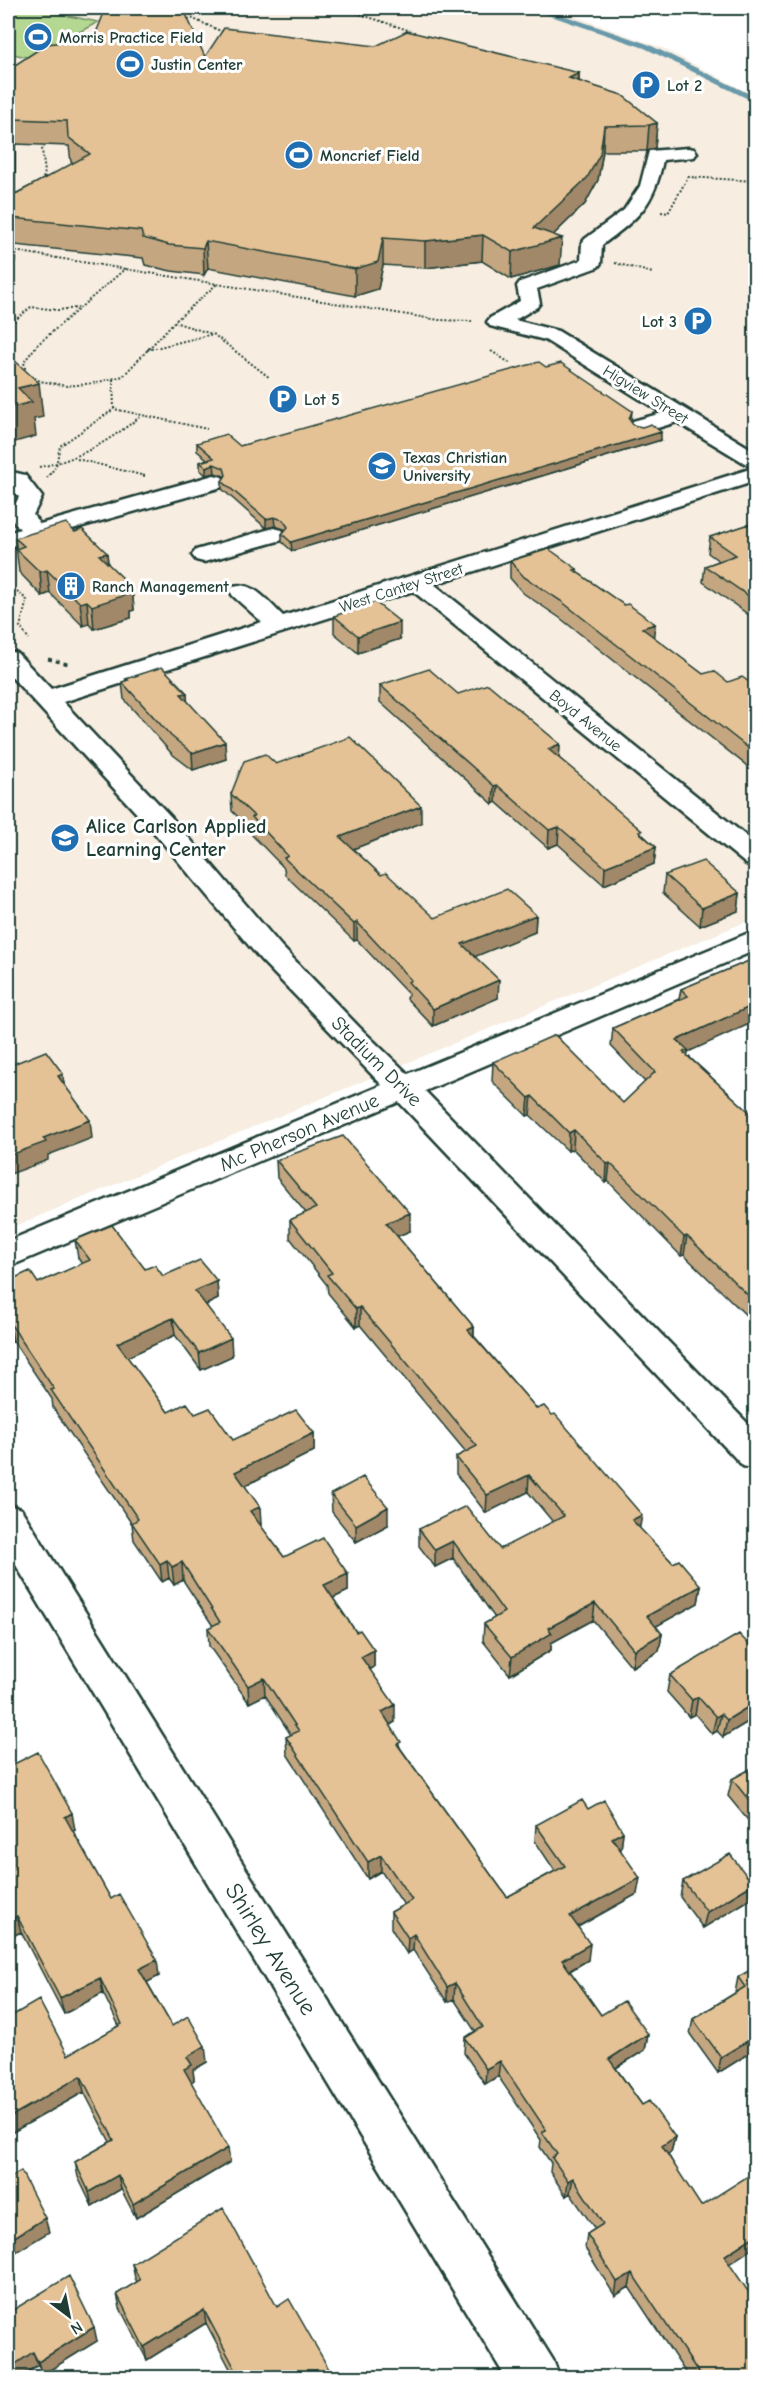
<svg xmlns="http://www.w3.org/2000/svg" width="763" height="2385" viewBox="0 0 763 2385" font-family="'Comic Neue',sans-serif">
	<style>
		.built { fill: #f7ede0 }
		.green { fill: #b4d791; stroke: #6a8a62; stroke-width: 1.5 }
		.lines { fill: none; stroke-linecap: round; stroke-linejoin: round }
		.stream { stroke: #6899ab; stroke-width: 5 }
		.minor-casing { stroke: #1f3d34; stroke-width: 5 }
		.path-far1 { stroke: #1f3d34; stroke-width: 2; stroke-dasharray: 2 2; stroke-linecap: butt }
		.path { stroke: #1f3d34; stroke-width: 3; stroke-dasharray: 4 4; stroke-linecap: butt }
		.minor { fill: #fff; fill-rule: evenodd }
		.wall { fill: #c4a781; stroke: #1f3d34; stroke-width: 1.5; fill-rule: evenodd }
		.shaded-wall { fill: #a08869; stroke: #1f3d34; stroke-width: 1.5 }
		.building { fill: #e4c296; stroke: #1f3d34; stroke-width: 1.5; fill-rule: evenodd }
		.labels { text-anchor: middle; stroke-width: 6; stroke-linejoin: round; paint-order: stroke }
		.far-poi-label { font-size: 16px; font-weight: bold; fill: #1f3d34; stroke: #fff; text-anchor: start }
		.far-street-label { font-size: 16px; fill: #1f3d34; stroke: #fff }
		.poi-label { font-size: 20px; font-weight: bold; fill: #1f3d34; stroke: #fff; text-anchor: start }
		.street-label { font-size: 20px; fill: #1f3d34; stroke: #fff }
		.near-street-label { font-size: 24px; fill: #1f3d34; stroke: #fff }
	</style>
	<rect width="100%" height="100%" fill="#fff"/>
	<filter id="ink" filterUnits="userSpaceOnUse"><feTurbulence type="fractalNoise" baseFrequency=".0167" numOctaves="2"/><feDisplacementMap in="SourceGraphic" scale="12" xChannelSelector="R" yChannelSelector="G"/><feConvolveMatrix kernelMatrix="1 2 1 2 8 2 1 2 1" color-interpolation-filters="sRGB"/></filter>
	<g filter="url(#ink)">
		<!-- built -->
		<path class="built" d="M8,8H552L662,48L755,96L756,836L730,846L755,867V918L8,1229Z"/>
		<!-- green -->
		<path class="green" d="M8,8H31L98,22L31,58L8,53Z"/>
		<g class="lines">
			<!-- stream -->
			<path class="stream" d="M535,8L646,46L756,100"/>
			<!-- minor casing -->
			<g class="minor-casing">
				<path id="minor" d="M688,148L694,149L697,153L694,157L663,160C654,206 638,218 602,245L601,263L598,267L537,289L540,303L537,307L515,320L558,331L756,452V481L434,584L756,844V866L746,864L413,591L63,702L172,818L281,946L359,1027L408,1074L756,930V950L425,1091L756,1432V1470L743,1466L399,1102L8,1267V1241L382,1085L261,960L152,830L8,673V651L17,653L51,689L262,622L233,596L230,591L233,586C254,581 269,603 283,616L753,468L677,422L641,433L633,431L630,426L633,421L662,413L545,340L490,326L487,322L490,318L520,301L517,286L520,282L581,260L582,243L585,239L624,210L640,186L649,151Z
					M8,471L25,475L42,497L33,515L40,524L214,475L222,477L225,482L222,487L8,547V533L20,529L9,516L19,497L8,485Z
					M274,528L282,530L286,535L282,540L204,562L196,560L192,555L196,550Z
					M8,1505L21,1509L553,2360L560,2378H506L8,1552Z"/>
			</g>
			<!-- path-far1 -->
			<path class="path-far1" d="M341,8L417,33
				M184,20L191,18L223,32L221,34
				M42,182L45,172L42,150L48,141
				M661,212L668,213L688,177L756,181
				M8,250L439,320L472,321
				M615,263L653,273
				M126,268L37,345L24,362L26,373L40,381L67,386L95,383L123,376L174,322L217,284
				M174,322L212,334
				M8,326L31,307L58,310L78,308
				M147,350L213,334L270,378
				M491,351L510,363
				M113,379L114,409L207,429
				M77,459L145,476
				M39,467C79,460 110,440 141,416
				M47,478L56,466L60,446L114,409
				M8,583L27,600L20,627L29,639"/>
			<!-- path -->
			<path class="path" d="M48,659L68,664"/>
			<!-- minor -->
			<use href="#minor" class="minor"/>
		</g>
		<!-- wall -->
		<path class="wall" d="M205,57L579,73V81L657,123L655,148L647,151H603L598,180L585,204L553,235L560,265L511,279L482,261L425,268L383,265L378,289L355,296L208,268L204,275L171,271L145,265L143,258L15,245V261L8,262V69ZM15,144L69,146L71,162L73,164L15,194Z
			M546,367L632,411L631,421L633,425L661,440L292,551L282,542V534L285,530L284,529L275,526L266,528L222,489V481L225,477L224,476L215,473L206,475L200,470V462L207,459L197,451V443L240,446Z
			M756,522V620L703,582L705,566L719,561L708,553L710,537Z
			M75,532L107,553L108,564L132,587L134,610L131,611V618L94,629L89,624L83,626L50,593L42,596L19,572L15,538Z
			M510,561L577,569V572L624,605L655,624L653,637L703,674L728,682L756,687V773L560,618L523,593L510,578Z
			M334,616L400,639L358,653L334,633Z
			M126,679L187,693V701L226,759L193,770L172,754L124,699L122,682L126,681Z
			M380,685L458,694L560,744L559,758L656,847L654,864L604,885L558,844L548,848L496,802L493,804L380,702Z
			M276,764L421,823L353,849L381,875L435,918L536,915L535,932L475,956L498,998L433,1026L407,999L408,994L357,940L354,941L285,875L284,868L252,835V831L232,811L231,794Z
			M665,875L740,893L738,911L700,926L663,893Z
			M756,958L688,1052L687,1055L756,1118V1336L752,1333L754,1323L684,1255L681,1256L608,1181L606,1183L573,1149L568,1151L530,1115L527,1116L492,1081L493,1062L623,1103L645,1082L611,1046L613,1028L679,999L681,989Z
			M276,1160L410,1231L397,1236L474,1327V1336L640,1529L673,1563L701,1586L698,1603L656,1626L662,1634L659,1651L632,1667L593,1620L551,1643V1650L510,1675L483,1641L484,1624L495,1618L453,1558L435,1567L419,1546V1529L500,1549L553,1522L528,1492L486,1513L456,1474V1457L466,1452L360,1325L356,1327L328,1293L327,1285L290,1238V1220L306,1213L277,1178Z
			M75,1240L163,1276L217,1281L218,1299L206,1305L232,1356L201,1370L175,1335L127,1357L168,1412L195,1414L233,1440L314,1433V1451L245,1486L261,1524L260,1525L284,1557L348,1574V1591L333,1598L356,1632L374,1650V1667L370,1670L395,1722L390,1725L401,1749L507,1897L555,1871L535,1841L536,1825L588,1809L623,1832L621,1849H620L637,1894L578,1927L588,1960L570,1971L601,2015L648,2034L645,2050L616,2068L642,2105L675,2137L671,2152L668,2154L729,2264L756,2378H689L629,2287L615,2296L585,2248L587,2234L595,2229L570,2193L566,2196L550,2172L551,2163L540,2147L541,2140L498,2076L485,2084L464,2053L465,2038L475,2031L454,1999L447,2002L413,1950L407,1954L391,1928V1912L404,1905L381,1871L368,1879L287,1754L286,1737L291,1735L265,1695L249,1703L209,1646L208,1628L213,1626L183,1580L174,1585L169,1578L162,1582L134,1540L132,1524L53,1408L52,1399L13,1341L8,1344V1281L38,1283L82,1264L78,1258Z
			M331,1494L388,1525L356,1542L332,1512Z
			M756,1652V1717L723,1737L717,1731L712,1734L695,1714L689,1717L667,1692L670,1675Z
			M756,1766V1830L728,1796L732,1779Z
			M8,1767L75,1830L73,1831L111,1899L159,1976L147,1982L172,2026L207,2062L193,2070L194,2080L191,2082L230,2162L136,2218L121,2189L92,2206L78,2177L75,2162L110,2142L84,2092L11,2133L8,2126V2018L68,2055L119,2026L103,1993L64,2014L21,1932L8,1938Z
			M683,1881L753,1884L749,1900L703,1928L680,1897Z
			M756,1967V2049L718,2073L690,2034L693,2019L735,1993L738,1977Z
			M132,2264L277,2307L334,2378H235L206,2323L147,2360L120,2308L117,2294L137,2282L135,2278Z
			M8,2313L97,2341L42,2375L38,2365L18,2378H8Z"/>
		<!-- shaded-wall -->
		<path class="shaded-wall" d="M579,73L578,97L569,78Z
			M13,119L15,144V219L12,196Z
			M657,123L655,148L647,151L649,125Z
			M604,126L603,151L598,180L585,204L545,243L562,238L560,265L511,279L512,252L534,228Z
			M12,218L15,245V261L8,262V235Z
			M483,235L482,261L425,268V241Z
			M383,238V265L378,289L355,296V269Z
			M206,241L208,268L204,275L203,248Z
			M39,383L43,417L34,419L36,436L8,444V408L18,388Z
			M661,432V440L292,551L291,542Z
			M214,464L215,473L206,475V467Z
			M274,517L275,526L266,528V519Z
			M107,553L109,576L99,555Z
			M47,570L50,593L42,596L40,572Z
			M132,587L134,610L131,611V618L94,629L92,606L124,589Z
			M87,601L89,624L83,626L80,603Z
			M400,622V639L358,653V636Z
			M655,624L653,641L642,628Z
			M187,693L188,710L181,694Z
			M225,742L226,759L193,770L192,753Z
			M560,744L559,761L548,749Z
			M8,769L10,787L8,788Z
			M497,785L496,802L493,804L494,786Z
			M421,806V823L340,854V837Z
			M559,827L558,844L548,848L549,830Z
			M656,847L654,864L604,885L605,867Z
			M740,893L738,911L700,926L702,908Z
			M536,915L535,932L462,962V944Z
			M357,922V940L354,941V924Z
			M499,980L498,998L433,1026V1009Z
			M756,1004V1021L688,1052L685,1068L677,1040Z
			M63,1074L65,1092L58,1076Z
			M532,1096L530,1115L527,1116L529,1098Z
			M90,1120L92,1138L48,1155V1160L8,1175V1156L43,1138Z
			M574,1130L573,1149L568,1151L569,1133Z
			M610,1163L608,1181L606,1183L607,1164Z
			M10,1192L13,1210L8,1212V1193Z
			M410,1213V1231L386,1241V1223Z
			M687,1236L684,1255L681,1256L684,1237Z
			M217,1281L218,1299L197,1309L195,1291Z
			M360,1307V1325L356,1327V1309Z
			M173,1318L175,1335L119,1361L117,1343Z
			M10,1323L13,1341L8,1344V1324Z
			M474,1327L473,1345L468,1330Z
			M231,1338L232,1356L201,1370L199,1353Z
			M314,1433V1451L236,1490L235,1472Z
			M529,1475L528,1492L486,1513L487,1495Z
			M260,1507L261,1524L252,1529L250,1511Z
			M388,1507V1525L356,1542V1525Z
			M642,1515L639,1532L632,1520Z
			M453,1541V1558L435,1567V1550Z
			M167,1560L169,1578L162,1582L160,1564Z
			M182,1562L183,1580L174,1585L172,1567Z
			M348,1574V1591L325,1602L324,1585Z
			M701,1586L698,1603L644,1633L647,1616Z
			M595,1603L593,1620L551,1643V1650L510,1675L512,1657L548,1628Z
			M662,1634L659,1651L632,1667L634,1650Z
			M374,1650V1667L361,1674V1657Z
			M264,1678L265,1695L249,1703L248,1686Z
			M698,1697L695,1714L689,1717L692,1700Z
			M756,1702V1717L723,1737L727,1720Z
			M395,1705V1722L382,1729V1712Z
			M721,1714L717,1731L712,1734L716,1717Z
			M72,1813L75,1830L68,1834L65,1817Z
			M623,1832L621,1849L610,1855L612,1838Z
			M381,1855V1871L368,1879V1862Z
			M640,1878L637,1894L568,1932L570,1916Z
			M753,1884L749,1900L703,1928L707,1912Z
			M17,1916L21,1932L8,1938V1920Z
			M414,1934L413,1950L407,1954L408,1938Z
			M590,1944L588,1960L560,1976L562,1960Z
			M157,1960L159,1976L142,1985L139,1969Z
			M100,1978L103,1993L64,2014L60,1998Z
			M455,1983L454,1999L447,2002V1987Z
			M648,2034L645,2050L606,2074L609,2059Z
			M756,2036V2049L718,2073L721,2057Z
			M205,2046L207,2062L193,2070L194,2080L187,2085L184,2069L187,2057Z
			M500,2061L498,2076L485,2084L486,2069Z
			M81,2076L84,2092L11,2133L8,2118Z
			M675,2137L671,2152L659,2160L662,2146Z
			M228,2148L230,2162L136,2218L133,2204Z
			M118,2175L121,2189L92,2206L89,2192Z
			M573,2178L570,2193L566,2196L568,2181Z
			M45,2218L49,2232L8,2257V2241Z
			M756,2235V2246L720,2270L724,2256Z
			M632,2273L629,2287L615,2296L617,2282Z
			M204,2310L206,2323L147,2360L144,2347Z
			M94,2327L97,2341L42,2375L38,2362Z
			M33,2352L38,2365L18,2378H8V2369Z"/>
		<!-- building -->
		<path class="building" d="M135,8H181L185,12L205,57L224,28L376,46L407,31L579,73L569,78L622,95L657,123L649,125L604,126L600,154L587,178L534,228L562,238L512,252L483,235L425,241L383,238L378,262L355,269L206,241L203,248L169,245L143,238L141,231L12,218L11,234L8,235V69H9L47,44L71,41L96,33L104,13ZM13,119L67,121L68,137L90,154L12,196Z
			M12,358L39,383L18,388L32,402L8,408V359Z
			M539,362L546,367L561,363L632,411L629,419L633,425L642,427L651,424L661,432L291,542L282,534L288,527L283,520L274,517L266,519L222,481L226,475L224,468L214,464L206,467L200,462L214,458L197,443L226,434L240,446Z
			M756,522V601L705,566L736,555L710,537Z
			M66,523L75,532L82,529L107,553L99,555L132,587L124,589L129,594L92,606L87,601L80,603L47,570L40,572L16,549L24,546L15,538Z
			M549,549L577,569L574,570L624,605L628,604L655,624L642,628L703,674L714,671L728,682L742,677L756,687V754L561,601L524,577L510,561Z
			M375,602L400,622L358,636L334,616Z
			M162,667L187,693L181,694L225,742L192,753L171,736L122,682L128,680L126,679Z
			M429,669L458,694L488,684L560,744L548,749L593,786L601,796L642,831L639,832L656,847L605,867L559,827L549,830L497,785L494,786L380,685Z
			M350,737L421,806L340,837L381,875L386,873L435,918L507,889L536,915L462,944L499,980L433,1009L408,982L411,980L357,922L354,924L284,858L288,856L252,817L254,816L231,794L244,761L265,754L276,764Z
			M703,861L740,893L702,908L665,875Z
			M756,958V1004L677,1040L688,1050L683,1052L756,1118V1303L687,1236L684,1237L610,1163L607,1164L574,1130L569,1133L532,1096L529,1098L493,1062L555,1035L623,1103L655,1072L613,1028L688,996L681,989Z
			M46,1051L63,1074L58,1076L90,1120L43,1138L46,1142L8,1156V1066Z
			M343,1136L410,1213L386,1223L474,1327L468,1330L537,1409L544,1406L552,1415L555,1414L642,1515L632,1520L673,1563L679,1560L701,1586L647,1616L662,1634L634,1650L595,1603L548,1628L552,1633L512,1657L484,1624L504,1612L453,1541L435,1550L419,1529L466,1506L500,1549L564,1516L529,1475L487,1495L456,1457L477,1446L360,1307L356,1309L327,1275L332,1273L290,1220L316,1208L276,1160Z
			M112,1225L145,1269L155,1265L163,1276L200,1260L217,1281L195,1291L231,1338L199,1353L173,1318L117,1343L168,1412L187,1403L195,1414L210,1408L233,1440L296,1410L314,1433L235,1472L260,1507L250,1511L284,1557L323,1538L348,1574L324,1585L356,1632L360,1630L374,1650L361,1657L395,1705L382,1712L401,1742L397,1744L507,1897L565,1866L536,1825L582,1800L588,1809L604,1800L623,1832L612,1838L640,1878L570,1916L590,1944L562,1960L601,2015L624,2001L648,2034L609,2059L642,2105L649,2101L675,2137L662,2146L701,2206L756,2171V2235L724,2256L756,2303V2378H702L632,2273L617,2282L587,2234L603,2224L573,2178L568,2181L552,2158L557,2154L542,2132L546,2130L500,2061L486,2069L465,2038L483,2027L455,1983L447,1987L414,1934L408,1938L391,1912L412,1900L381,1855L368,1862L286,1737L299,1731L264,1678L248,1686L208,1628L220,1622L182,1562L172,1567L167,1560L160,1564L132,1523L138,1519L51,1390L54,1389L10,1323L8,1324V1281L30,1271L38,1283L90,1260L75,1240Z
			M363,1477L388,1507L356,1525L331,1494Z
			M739,1634L756,1652V1702L727,1720L721,1714L716,1717L698,1697L692,1700L670,1675Z
			M38,1752L72,1813L65,1817L111,1899L119,1894L157,1960L139,1969L172,2026L188,2016L205,2046L187,2057L192,2065L184,2069L228,2148L133,2204L118,2175L89,2192L75,2162L114,2140L81,2076L8,2118V2068L9,2067L8,2064V2018L39,2000L68,2055L122,2024L100,1978L60,1998L17,1916L8,1920V1767Z
			M756,1766V1809L732,1779Z
			M730,1854L753,1884L707,1912L683,1881Z
			M756,1967V2036L721,2057L693,2019L745,1987L738,1977Z
			M21,2171L45,2218L8,2241V2179Z
			M223,2208L277,2307L289,2299L334,2378H240L204,2310L144,2347L117,2294L140,2280L132,2264Z
			M69,2276L94,2327L38,2362L33,2352L8,2369V2313Z"/>
	</g>
	<!-- icons -->
	<defs>
		<g id="stadium-disc" transform="scale(1.5)"><circle r="9.5" fill="#1f6fb2" stroke="#fff"/><path d="M0-5a6.5 5 0 1 0 0 10a6.5 5 0 1 0 0-10ZM-3.5-1.8h7v3.6h-7Z" fill="#fff"/></g>
		<g id="parking-disc" transform="scale(1.5)"><circle r="9.5" fill="#1f6fb2" stroke="#fff"/><path d="M-3.5-5.5H1a3.5 3.5 0 0 1 0 7H-1V5.5H-3.5ZM-1-3.4V-.6H.8a1.4 1.4 0 0 0 0-2.8Z" fill="#fff"/></g>
		<g id="university-disc" transform="scale(1.5)"><circle r="9.5" fill="#1f6fb2" stroke="#fff"/><path d="M0-5L7-2L0 1L-7-2ZM-4 1L0 2.5L4 1V4Q0 6-4 4Z" fill="#fff"/></g>
		<g id="building-disc" transform="scale(1.5)"><circle r="9.5" fill="#1f6fb2" stroke="#fff"/><path d="M-4-6H4V6H1V3H-1V6H-4ZM-2.5-4.3h1.7v1.8h-1.7ZM.8-4.3h1.7v1.8H.8ZM-2.5-1h1.7V.8h-1.7ZM.8-1h1.7V.8H.8Z" fill="#fff"/></g>
		<g id="school-disc" transform="scale(1.5)"><circle r="9.5" fill="#1f6fb2" stroke="#fff"/><path d="M0-5L7-2L0 1L-7-2ZM-4 1L0 2.5L4 1V4Q0 6-4 4Z" fill="#fff"/></g>
	</defs>
	<g fill-rule="evenodd">
		<use href="#stadium-disc" x="38" y="37"/>
		<use href="#stadium-disc" x="130" y="64"/>
		<use href="#parking-disc" x="646" y="85"/>
		<use href="#stadium-disc" x="299" y="155"/>
		<use href="#parking-disc" x="698" y="321"/>
		<use href="#parking-disc" x="283" y="399"/>
		<use href="#university-disc" x="382" y="466"/>
		<use href="#building-disc" x="71" y="586"/>
		<use href="#school-disc" x="65" y="838"/>
	</g>
	<g class="labels">
		<!-- far-poi labels -->
		<g class="far-poi-label">
			<text x="59" y="43">Morris Practice Field</text>
			<text x="151" y="70">Justin Center</text>
			<text x="667" y="91">Lot 2</text>
			<text x="320" y="161">Moncrief Field</text>
			<text x="677" y="327" text-anchor="end">Lot 3</text>
			<text x="304" y="405">Lot 5</text>
			<text x="403" y="463">Texas Christian<tspan x="403" dy="18">University</tspan></text>
			<text x="92" y="592">Ranch Management</text>
		</g>
		<!-- far-street labels -->
		<g class="far-street-label">
			<text transform="translate(646 394) rotate(32)" y="6">Higview Street</text>
			<text transform="translate(401 587) rotate(-18)" y="6">West Cantey Street</text>
			<text transform="translate(586 720) rotate(39)" y="6">Boyd Avenue</text>
		</g>
		<!-- poi labels -->
		<g class="poi-label">
			<text x="86" y="833">Alice Carlson Applied<tspan x="86" dy="23">Learning Center</tspan></text>
		</g>
		<!-- street labels -->
		<g class="street-label">
			<text transform="translate(377 1061) rotate(45)" y="7">Stadium Drive</text>
			<text transform="translate(299 1132) rotate(-23)" y="7">Mc Pherson Avenue</text>
		</g>
		<!-- near-street labels -->
		<g class="near-street-label">
			<text transform="translate(271 1949) rotate(58)" y="8">Shirley Avenue</text>
		</g>
	</g>
	<!-- margin -->
	<rect width="763" height="2385" fill="none" stroke="#fff" stroke-width="30"/>
	<rect x="15" y="15" width="733" height="2355" fill="none" stroke="#1f3d34" stroke-width="2" filter="url(#ink)"/>
	<!-- north arrow -->
	<g transform="translate(69 2316) rotate(148)" stroke="#ffffff" stroke-width="4.5" paint-order="stroke">
	<path d="M0-4.5L10 22L0 15L-10 22Z" fill="#1f3d34"/>
	<text y="-9" font-size="16" font-weight="bold" text-anchor="middle" fill="#1f3d34">N</text>
	</g>
</svg>
